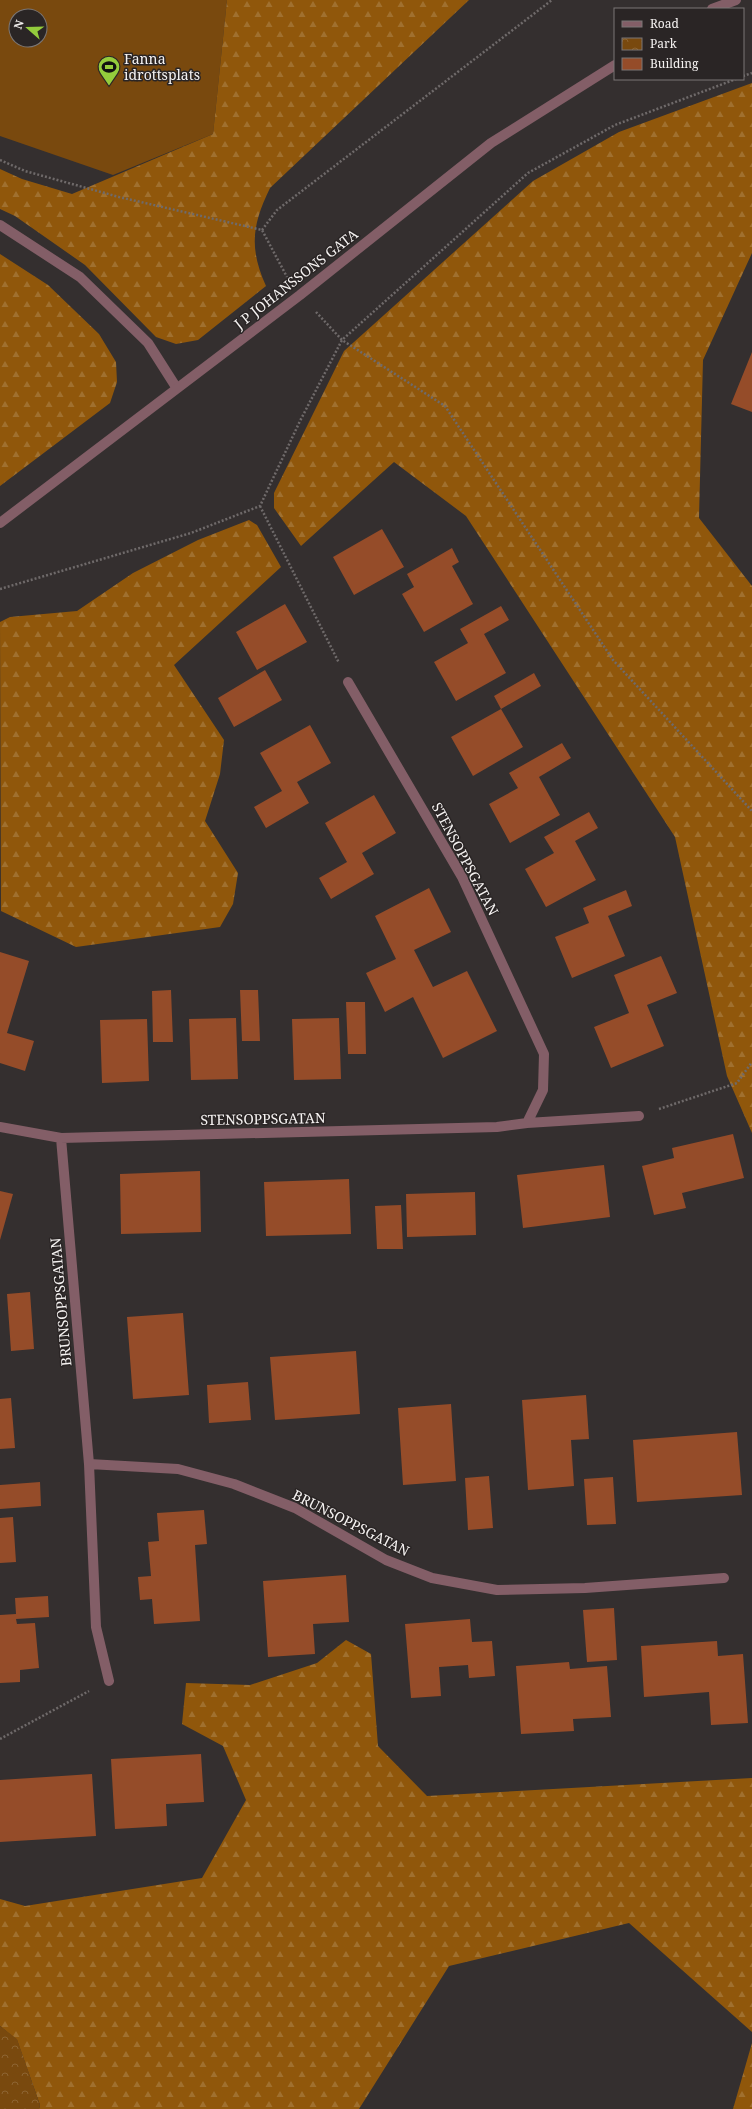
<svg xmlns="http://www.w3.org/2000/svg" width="752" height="2109" viewBox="0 0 752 2109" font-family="'Noto Serif',serif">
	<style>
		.grass { fill: #79490e; fill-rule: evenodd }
		.forest { fill: url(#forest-firs) }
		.park { fill: url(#park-crowns) }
		.building { fill: #954c29 }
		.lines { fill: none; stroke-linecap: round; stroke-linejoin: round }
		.path { stroke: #6f6a6a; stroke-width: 2.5; stroke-dasharray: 2 2; stroke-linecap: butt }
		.minor { stroke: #835e67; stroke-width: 10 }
		.tertiary { stroke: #835e67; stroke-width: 10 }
		.labels { text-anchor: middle; stroke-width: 3; stroke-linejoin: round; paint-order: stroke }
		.poi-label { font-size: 14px; fill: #f5f2f1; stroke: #2a2525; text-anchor: start }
		.street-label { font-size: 14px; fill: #f5f2f1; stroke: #2a2525 }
	</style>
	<defs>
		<pattern id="forest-firs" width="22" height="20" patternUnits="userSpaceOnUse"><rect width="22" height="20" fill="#90570b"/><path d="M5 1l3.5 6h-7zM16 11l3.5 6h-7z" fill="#a0702f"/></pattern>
		<pattern id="park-crowns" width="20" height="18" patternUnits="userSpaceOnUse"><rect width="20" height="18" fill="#79490e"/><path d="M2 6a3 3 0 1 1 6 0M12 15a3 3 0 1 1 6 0" fill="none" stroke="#8d6432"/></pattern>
	</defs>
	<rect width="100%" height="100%" fill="#342f2f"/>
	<!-- grass -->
	<path class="grass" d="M0,0H227L213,134L113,175L0,136ZM16,16H40V40H16Z"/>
	<!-- forest -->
	<path class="forest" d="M227,0H469L270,188C252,225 249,248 266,286L198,340L176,344L156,337L85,265L15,216L0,209V169L22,179L72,194L213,134Z
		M752,83V253L703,360L699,518L752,586V1133L727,1076L675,837L466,516L394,462L301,546L274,508V493L344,351L533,181L619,132Z
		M0,254L48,285L99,334L116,362L117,382L110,403L0,486Z
		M249,520L257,525L281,567L174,665L224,740L220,774L205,821L238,873L233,904L220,927L76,947L1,911L0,622L10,617L77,611L133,573L198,540Z
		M346,1640L371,1654L378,1746L427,1796L752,1778V2032L629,1923L449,1966L359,2109H39L40,2105L17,2040L0,2026V1899L25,1906L202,1878L246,1800L223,1746L182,1724L186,1683L250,1685L317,1663Z
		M752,2043V2109H733Z"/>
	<!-- park -->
	<path class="park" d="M0,2026L17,2039L40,2105L39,2109H0Z"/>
	<!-- building -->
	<path class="building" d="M752,352V412L731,404Z
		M382,529L404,567L354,595L333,557Z
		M452,548L459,562L452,566L473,604L424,632L402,594L414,587L407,574Z
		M285,604L307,642L257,670L236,632Z
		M501,606L509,620L484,634L506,673L456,701L434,662L468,643L460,629Z
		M265,670L282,700L234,727L218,698Z
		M534,673L541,686L501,709L494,696Z
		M501,709L523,747L473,776L451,737Z
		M310,725L331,763L297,782L309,803L266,828L254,807L282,791L260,753Z
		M562,743L571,758L539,777L560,815L510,843L489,804L518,788L509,773Z
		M374,795L396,833L362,853L374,874L331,899L319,878L347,862L325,823Z
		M589,812L598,828L575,841L596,880L546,907L525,869L554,853L544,837Z
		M429,888L451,932L414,950L433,987L467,971L497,1031L443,1058L413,997L385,1012L366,973L396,959L375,916Z
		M626,890L632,906L608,916L625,956L572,978L555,937L589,923L583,908Z
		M0,952L29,961L7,1033L34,1041L25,1071L0,1063Z
		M661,956L677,993L647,1005L664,1046L611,1068L594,1027L629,1013L614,975Z
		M171,990L173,1042H153L152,991Z
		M240,990H258L260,1041H242Z
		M346,1002H365L366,1054H348Z
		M236,1018L238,1079L191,1080L189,1019Z
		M339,1018L341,1079L294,1080L292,1019Z
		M147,1019L149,1081L102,1083L100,1020Z
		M733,1134L744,1178L682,1193L686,1208L654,1215L642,1166L674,1158L672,1148Z
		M604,1165L610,1217L523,1228L517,1175Z
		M200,1171L201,1232L121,1234L120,1174Z
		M349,1179L351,1234L266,1236L264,1182Z
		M0,1191L13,1194L0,1240Z
		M475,1192L476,1235L407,1237L406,1194Z
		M401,1205L403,1249H377L375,1206Z
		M30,1292L34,1349L11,1351L7,1294Z
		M183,1313L189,1395L133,1399L127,1317Z
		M356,1351L360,1414L275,1420L270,1357Z
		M248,1382L251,1420L209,1423L207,1385Z
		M586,1395L589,1439L571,1440L574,1486L528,1490L522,1400Z
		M11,1398L15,1448L0,1449V1399Z
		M451,1404L456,1481L403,1485L398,1408Z
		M737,1432L742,1495L637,1502L633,1440Z
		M489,1476L493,1528L468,1530L465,1478Z
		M613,1477L616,1524L587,1525L584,1479Z
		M40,1482L41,1506L0,1509V1485Z
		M204,1510L207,1544L195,1545L200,1621L154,1624L152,1599L140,1600L138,1577L151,1576L148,1542L159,1541L157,1513Z
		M13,1517L16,1562L0,1563V1518Z
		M346,1575L349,1622L313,1624L315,1654L268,1657L263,1581Z
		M48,1596L49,1617L16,1619L17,1624L35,1623L39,1668L20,1670V1682L0,1683V1615L16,1614L15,1598Z
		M614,1608L617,1660L587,1662L583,1610Z
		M470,1619L472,1642L492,1641L495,1676L469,1678L468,1665L439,1667L441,1696L411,1698L405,1624Z
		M717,1641L718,1656L743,1654L748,1723L711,1725L709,1692L644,1697L641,1646Z
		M569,1662L570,1669L607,1666L611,1717L573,1719L574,1731L521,1734L516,1666Z
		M201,1754L204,1802L166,1804L167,1826L115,1829L111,1759Z
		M92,1774L96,1836L0,1842V1780Z"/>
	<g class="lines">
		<!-- path -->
		<path class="path" d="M743,76L752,73
			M0,160L25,171L119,197L262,230L287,277
			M262,230L277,210L552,0
			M316,312L342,340L445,406L613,660L752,811
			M260,506L339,663
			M0,589L191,533L260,506L300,421L342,340L528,173L615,125L736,79
			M659,1109L737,1083L752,1062
			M0,1739L89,1691"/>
		<!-- minor -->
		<path class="minor" d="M0,225L80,277L148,343L176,387
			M348,682L462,877L544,1054L543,1090L527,1123
			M0,1127L61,1138L497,1127L527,1123L639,1116
			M61,1138L89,1464L96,1627L109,1681
			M89,1464L178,1469L234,1484L295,1508L386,1560L432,1578L497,1590L585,1588L724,1578"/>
		<!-- tertiary -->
		<path class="tertiary" d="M712,9L736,0
			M0,523L300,295L491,143L615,65"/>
	</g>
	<!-- icons -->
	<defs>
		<g id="stadium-pin" transform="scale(1.15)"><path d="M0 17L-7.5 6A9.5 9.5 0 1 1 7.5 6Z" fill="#94cc3c" stroke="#2a2525"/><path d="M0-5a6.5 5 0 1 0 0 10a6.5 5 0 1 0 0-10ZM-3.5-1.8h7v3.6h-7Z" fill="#111"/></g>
	</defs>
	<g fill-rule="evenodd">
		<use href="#stadium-pin" x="109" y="67"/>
	</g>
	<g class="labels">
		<!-- poi labels -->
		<g class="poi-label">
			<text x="124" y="64">Fanna<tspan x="124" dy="16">idrottsplats</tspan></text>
		</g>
		<!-- street labels -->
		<g class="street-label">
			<text transform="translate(296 279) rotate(-38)" y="5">J P JOHANSSONS GATA</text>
			<text transform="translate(465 859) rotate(62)" y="5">STENSOPPSGATAN</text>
			<text transform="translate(263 1119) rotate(-1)" y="5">STENSOPPSGATAN</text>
			<text transform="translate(61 1302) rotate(-95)" y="5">BRUNSOPPSGATAN</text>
			<text transform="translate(351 1523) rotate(27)" y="5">BRUNSOPPSGATAN</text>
		</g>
	</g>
	<!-- legend -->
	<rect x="614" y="8" width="130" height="72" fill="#2a2525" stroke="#7b7777"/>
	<rect x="622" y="21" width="20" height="6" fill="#835e67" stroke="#7b7777"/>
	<text x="650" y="28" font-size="12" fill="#f5f2f1">Road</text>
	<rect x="622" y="38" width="20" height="12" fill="url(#park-crowns)" stroke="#7b7777"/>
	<text x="650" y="48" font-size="12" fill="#f5f2f1">Park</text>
	<rect x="622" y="58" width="20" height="12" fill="#954c29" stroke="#7b7777"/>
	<text x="650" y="68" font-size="12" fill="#f5f2f1">Building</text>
	<!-- north arrow -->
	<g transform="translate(28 28) rotate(290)"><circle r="19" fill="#2a2525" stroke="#7b7777"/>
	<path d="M0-3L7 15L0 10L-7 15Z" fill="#94cc3c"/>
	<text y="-6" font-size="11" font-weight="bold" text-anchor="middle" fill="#f5f2f1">N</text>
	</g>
</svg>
